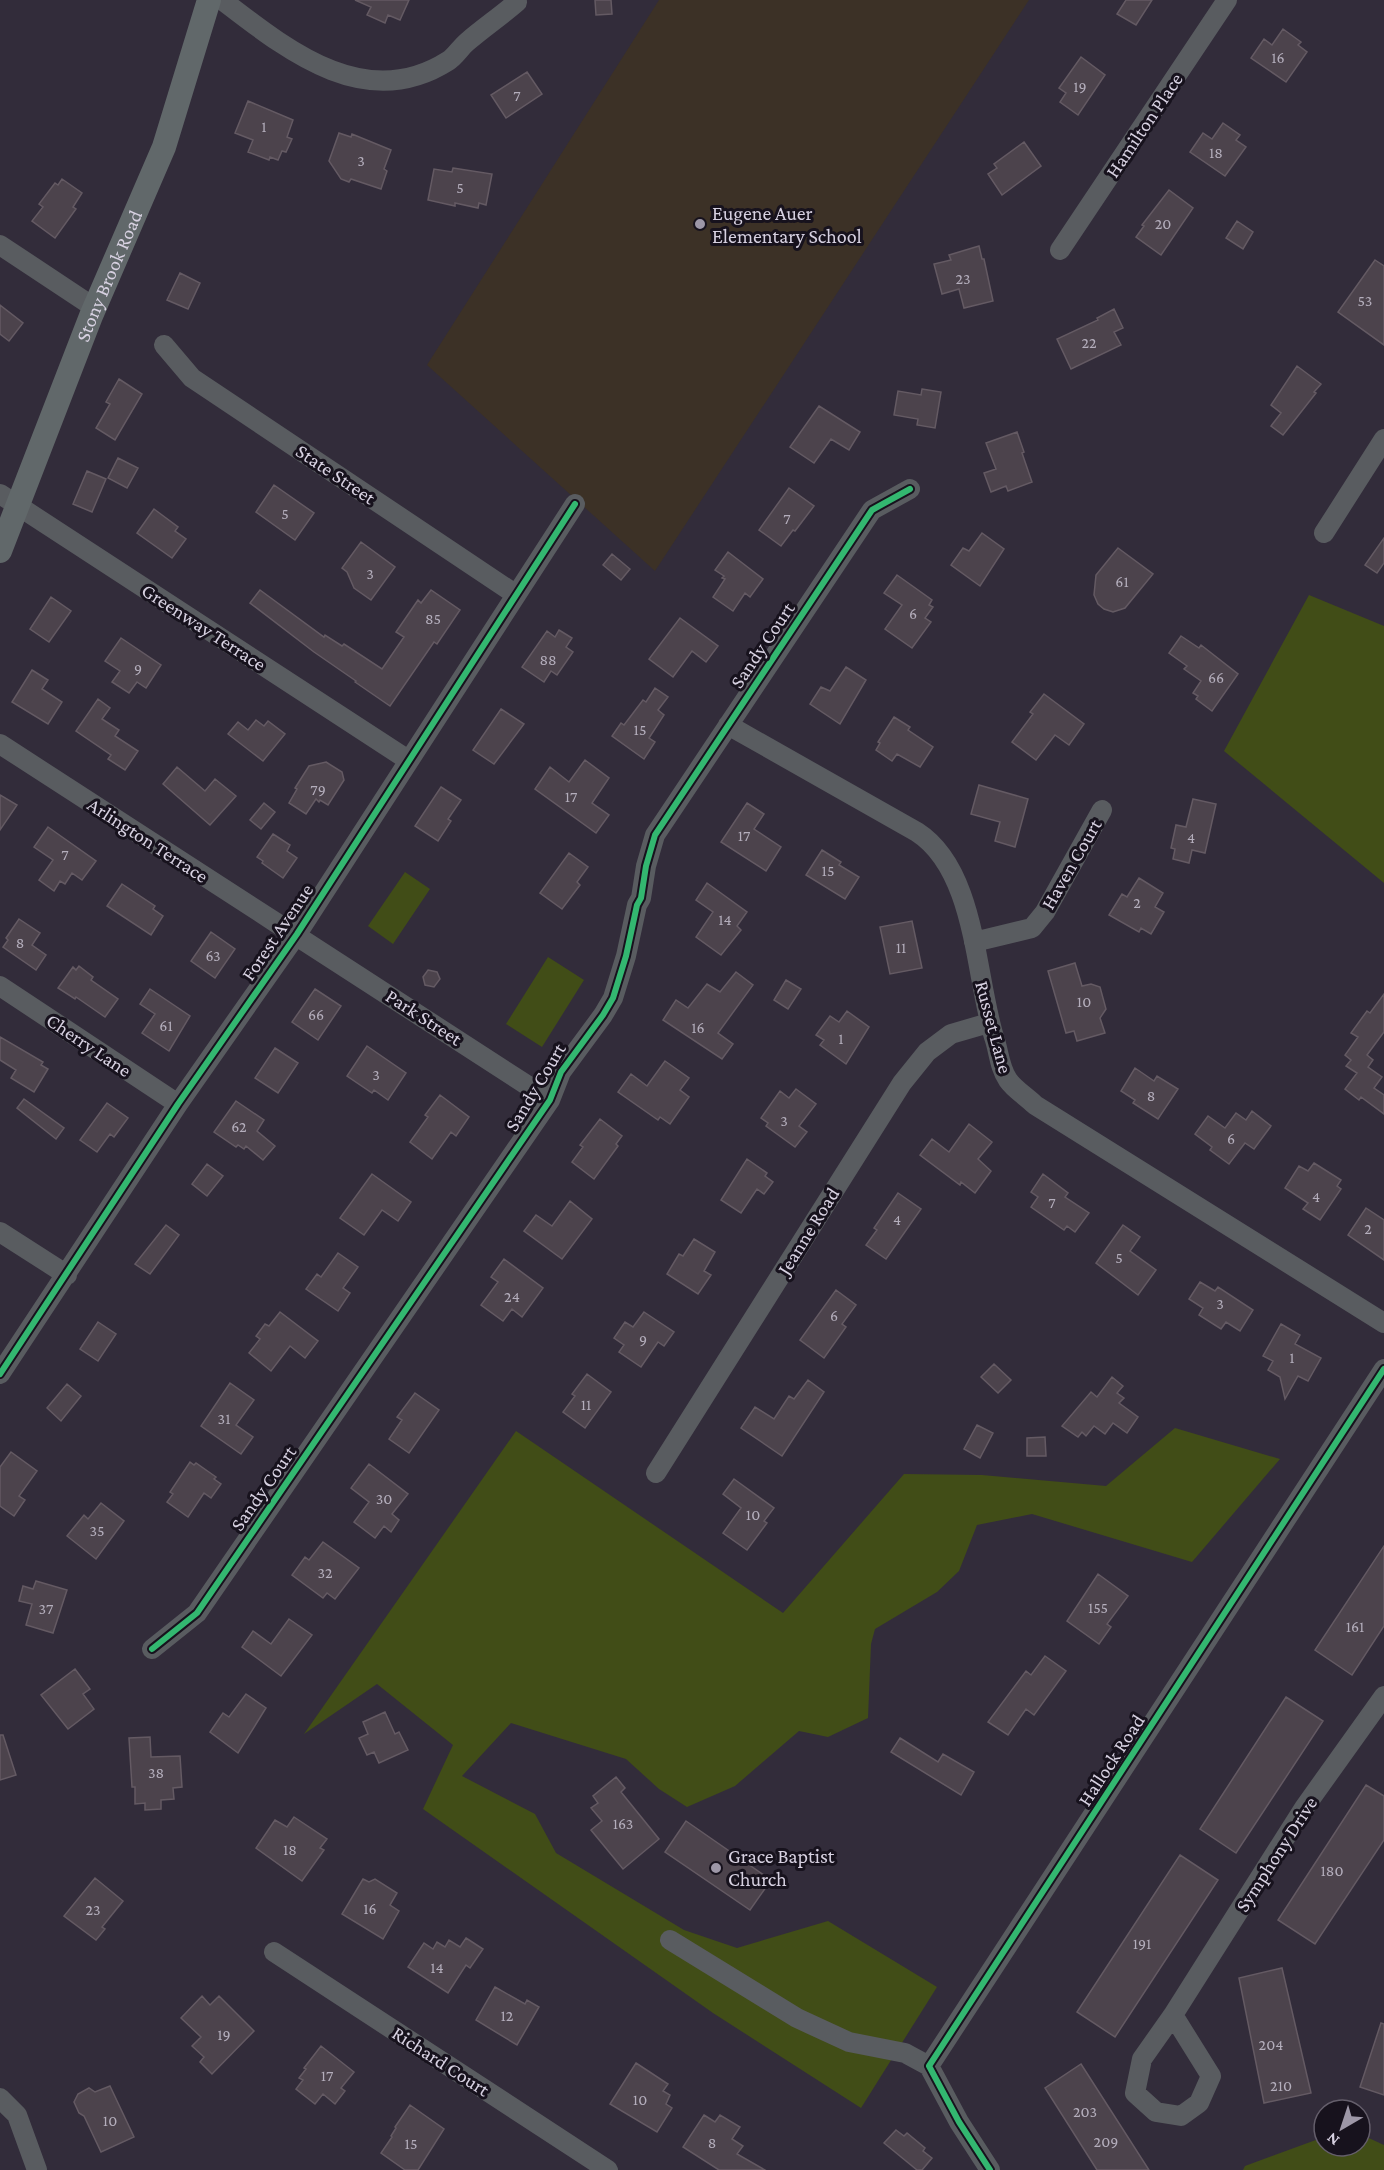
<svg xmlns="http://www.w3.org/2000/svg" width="1384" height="2170" viewBox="0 0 1384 2170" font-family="'Crimson Pro',serif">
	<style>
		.education { fill: #3c3126 }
		.green { fill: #414d17 }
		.building { fill: #4c434c; stroke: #645a63; stroke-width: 1.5 }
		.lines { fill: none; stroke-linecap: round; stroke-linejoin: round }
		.minor { stroke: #595c60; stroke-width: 20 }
		.major { stroke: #61686a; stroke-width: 24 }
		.cycleway-casing { stroke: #17121d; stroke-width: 10 }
		.cycleway { stroke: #33b770; stroke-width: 6 }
		.poi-dot { fill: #9d97a7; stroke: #17121d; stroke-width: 2 }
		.labels { text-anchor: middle; stroke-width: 6; stroke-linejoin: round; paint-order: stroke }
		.number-label { font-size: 16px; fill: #b4aebc }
		.street-label { font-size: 20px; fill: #d7d1e1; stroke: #17121d }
		.poi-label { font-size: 20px; fill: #d7d1e1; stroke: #17121d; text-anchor: start }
	</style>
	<rect width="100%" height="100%" fill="#322c3a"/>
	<!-- education -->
	<path class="education" d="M659,0H1029L655,571L427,365Z"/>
	<!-- green -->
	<path class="green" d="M1309,595L1384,626V883L1224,751Z
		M405,872L430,889L393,944L368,926Z
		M548,957L584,980L542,1047L506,1024Z
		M1175,1428L1280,1459L1192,1562L1032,1514L977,1525L959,1571L937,1592L875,1629L871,1644L868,1718L828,1737L799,1731L735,1786L687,1807L659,1789L626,1759L511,1723L462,1776L535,1814L556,1853L684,1930L737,1948L828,1921L937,1987L861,2108L713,2013L423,1809L453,1745L377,1684L304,1734L516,1431L783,1613L904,1474L982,1475L1106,1486Z
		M1360,2134L1384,2145V2170H1243L1245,2166L1324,2137V2146H1360Z"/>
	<!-- building -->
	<path class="building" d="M355,0H409L400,20L388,15L385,23L367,15L371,7Z
		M595,0H611L612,14L596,15Z
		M1126,0H1152L1136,25L1117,14Z
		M1283,29L1301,42L1298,45L1307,52L1286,82L1251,58L1264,39L1272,45Z
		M1081,57L1105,75L1078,115L1060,102L1066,93L1059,88Z
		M527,72L542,94L506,118L491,95Z
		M248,101L293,120L287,137L292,139L286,152L282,151L278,160L270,157L269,160L248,152L253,140L235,133Z
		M1223,123L1240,135L1236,140L1246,147L1225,176L1190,152L1203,133L1212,139Z
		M339,133L351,137L352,134L391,150L384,169L387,171L381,189L351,179L349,182L341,179L329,161Z
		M1024,142L1041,166L1002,195L988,174L997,168L994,164Z
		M453,168L492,174L486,205L479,203L478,208L455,203V206L428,200L434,169L452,172Z
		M62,179L82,193L73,207L76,209L55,238L32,221L43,207L39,204L55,183L58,185Z
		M1169,190L1193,208L1161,255L1136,237L1144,226L1142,225Z
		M1237,221L1253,232L1243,249L1226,238Z
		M979,246L982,259H984L993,301L964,308L959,289L942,294L934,264L951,260L949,255Z
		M1375,260L1384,266V345L1338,312Z
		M180,273L200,283L188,309L167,300Z
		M0,305L23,323L9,341L0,334Z
		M1114,309L1123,328L1114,332L1121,345L1071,369L1057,339L1098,320L1097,318Z
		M1297,366L1321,384L1314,392L1316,393L1283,435L1271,426L1281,413L1271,405Z
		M119,379L142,394L115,440L96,428L110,404L106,402Z
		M922,389L941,392L935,428L917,425L918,419L894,415L898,391L921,395Z
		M819,406L860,432L849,450L831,439L814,463L790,447Z
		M1017,432L1024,452L1022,453L1032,482L1008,491L1006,486L991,492L984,473L996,469L986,443Z
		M118,458L138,468L127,488L108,478Z
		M87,471L106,479L92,512L73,504Z
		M274,485L314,513L295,540L256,512Z
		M789,488L814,506L795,531L793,530L781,546L759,530Z
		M154,509L178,527L175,531L186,539L172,558L137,533Z
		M982,533L1004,549L980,586L951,565L963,548L969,551Z
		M1384,538V563L1377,573L1365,565Z
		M361,542L395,567L371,600L354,588L347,572L342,568Z
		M1118,548L1153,574L1125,608L1113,612L1104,609L1098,604L1094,595L1096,575Z
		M728,552L763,579L750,597L745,593L733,611L713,597L725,579L722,578L724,576L715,570Z
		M612,554L630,569L621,580L603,565Z
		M897,575L932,600L929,605L933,607L925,618L931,622L912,648L885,629L902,605L884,593Z
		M260,590L324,637L325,635L342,646L344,644L382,669L404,637L396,632L418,600L421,603L431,590L460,610L437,644L434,642L390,706L355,682L356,681L314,652L250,603Z
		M51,597L71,611L49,642L30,629Z
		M680,618L718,646L706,662L692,651L673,677L649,659Z
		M559,630L572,638L566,647L573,652L557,675L551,671L544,682L522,667L547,631L555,637Z
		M1181,636L1199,648L1201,645L1238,674L1212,711L1196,699L1198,696L1193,693L1201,681L1184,669L1187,666L1169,653Z
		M121,638L161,665L146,688L137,682L129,693L112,682L120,671L105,661Z
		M846,667L866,680L840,724L810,704L821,687L830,691Z
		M32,670L48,680L42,689L62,702L48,724L12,702Z
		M655,688L668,697L658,710L664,715L649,738L655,742L644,759L612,736L621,723L624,725L643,700L646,702Z
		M1044,694L1084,724L1069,745L1055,735L1036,760L1012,742L1033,714L1030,712Z
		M98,699L110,708L102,719L119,730L115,736L138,751L125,770L108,759L111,755L76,731Z
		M501,709L524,724L494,764L473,750Z
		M894,717L910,727L908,730L933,747L920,767L897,754L892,761L876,750L880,743L878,742Z
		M256,720L264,726L268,721L285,734L263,761L228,734L238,722L248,730Z
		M585,760L609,778L592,803L609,815L596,833L535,789L550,767L569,782Z
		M326,762L342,772L344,780L328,805L320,800L319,802L316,799L306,814L289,803L297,789L295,788L309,766Z
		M177,767L205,791L215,779L236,796L210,825L163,784Z
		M979,785L1028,799L1015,847L995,841L1000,822L971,814Z
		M441,787L461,800L448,819L451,821L438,841L415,826Z
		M0,795L17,805L0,830Z
		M1193,799L1216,804L1205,853L1192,850L1189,863L1173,859L1175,849L1171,848L1176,825L1186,827Z
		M264,803L275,812L261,829L250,820Z
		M747,803L764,814L754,829L781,847L766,871L721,842Z
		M48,827L96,861L82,880L72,873L65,884L60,881L54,891L39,880L53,860L34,847Z
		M273,834L290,845L287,851L297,858L283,878L262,863L263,861L257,857Z
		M822,850L841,862L839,865L859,877L845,899L806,875Z
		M569,853L588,867L577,882L580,885L562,909L540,893Z
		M1139,878L1163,893L1155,907L1164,912L1151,934L1141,928L1139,932L1109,915L1122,894L1127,897Z
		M707,883L747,912L737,926L741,930L721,955L696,937L713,912L696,900Z
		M122,884L155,906L153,909L163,916L151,935L107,906Z
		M19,919L40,933L32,945L46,955L36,970L3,947L8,940L6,938Z
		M912,921L922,968L890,974L880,927Z
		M211,932L235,949L215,978L191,961Z
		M1075,963L1082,986L1091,984L1100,987L1106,1009L1100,1018L1105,1033L1077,1041L1074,1031L1066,1033L1048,971Z
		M79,966L93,977L91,980L118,999L105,1017L76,997L75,999L58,988L73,967L76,970Z
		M428,970L437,972L440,979L434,987L425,985L423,977Z
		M736,972L753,985L718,1033L733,1044L722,1059L663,1020L676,1000L688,1008L707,984L720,992Z
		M786,980L801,989L788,1009L774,1000Z
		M150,989L190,1016L169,1051L142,1033L155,1014L140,1004Z
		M315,989L341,1006L318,1040L292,1022Z
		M1384,994V1032L1367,1055L1373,1060L1368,1067L1382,1077L1374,1088L1384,1095V1114L1361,1097L1359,1100L1345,1089L1357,1073L1346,1066L1351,1060L1345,1055L1358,1037L1351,1033L1367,1011L1370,1013Z
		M847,1011L869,1027L846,1064L820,1045L824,1040L816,1035L830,1016L839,1022Z
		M0,1037L43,1062L41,1065L48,1069L34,1092L11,1078L16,1070L0,1060Z
		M367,1046L406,1073L388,1100L374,1090L372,1093L347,1076Z
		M275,1048L298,1063L278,1093L255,1078Z
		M665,1061L689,1078L680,1090L689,1097L670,1124L660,1117L658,1120L618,1092L631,1074L647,1086Z
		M1135,1068L1154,1081L1157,1076L1178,1089L1158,1119L1133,1103L1135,1100L1121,1091Z
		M796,1089L816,1104L799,1126L807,1132L795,1147L766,1126L768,1123L761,1118L780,1091L789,1098Z
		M440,1095L469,1117L456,1136L451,1132L432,1159L410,1142L428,1117L425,1115Z
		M24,1099L64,1128L56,1139L17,1108Z
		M236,1101L264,1120L257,1131L275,1146L263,1160L246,1146L244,1149L238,1145L236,1147L214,1132Z
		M107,1103L128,1118L114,1137L110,1134L97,1152L80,1140Z
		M1252,1111L1271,1126L1254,1149L1245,1143L1229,1164L1210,1150L1212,1147L1195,1134L1208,1116L1225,1128L1236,1113L1246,1120Z
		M600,1119L622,1136L616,1144L618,1146L594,1179L572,1162L583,1147L580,1145Z
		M969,1124L992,1142L978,1159L991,1171L975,1193L961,1182L960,1185L920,1155L932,1139L949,1152Z
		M747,1159L767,1173L765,1176L773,1182L764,1194L757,1189L741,1213L721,1200Z
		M1314,1163L1341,1180L1337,1186L1341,1189L1320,1220L1303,1209L1308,1203L1285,1188L1299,1166L1308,1171Z
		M207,1164L223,1176L207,1196L192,1184Z
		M372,1174L411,1202L398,1221L382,1210L364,1235L340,1218Z
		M1043,1174L1068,1193L1065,1197L1089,1213L1075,1232L1067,1226L1064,1230L1031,1207L1038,1197L1031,1192Z
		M898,1193L921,1209L886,1259L866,1245L877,1230L874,1228Z
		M570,1201L592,1219L562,1259L524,1231L536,1215L552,1226Z
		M1366,1208L1384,1220V1260L1348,1235Z
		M166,1225L179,1235L150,1274L135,1264Z
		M1123,1225L1140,1237L1130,1251L1156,1270L1138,1295L1096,1263Z
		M694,1239L715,1252L704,1271L711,1275L698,1294L667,1274L679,1254L683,1256Z
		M338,1253L358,1267L343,1288L350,1293L338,1311L306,1289L317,1274L321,1277Z
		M504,1259L543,1288L522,1317L512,1309L503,1321L481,1305L498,1282L491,1277Z
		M1200,1282L1215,1291L1218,1287L1253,1310L1240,1331L1226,1322L1221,1329L1199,1315L1203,1308L1189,1299Z
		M836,1290L856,1305L842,1324L846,1327L824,1358L800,1340Z
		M280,1312L318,1341L305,1358L290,1346L271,1371L249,1353L260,1339L256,1336L265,1324L269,1326Z
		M644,1312L674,1332L664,1346L658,1342L641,1367L619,1352L624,1345L614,1338L625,1322L633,1327Z
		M98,1322L116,1334L98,1361L80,1349Z
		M1281,1324L1300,1335L1295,1344L1321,1358L1308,1381L1298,1376L1285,1399L1280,1377L1268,1370L1273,1361L1263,1356Z
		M994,1364L1011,1380L998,1393L981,1377Z
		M587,1374L611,1392L585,1428L563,1412L575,1396L572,1394Z
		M1112,1377L1123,1386L1117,1393L1124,1398L1119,1403L1138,1417L1127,1433L1113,1423L1105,1434L1094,1426L1086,1436L1082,1432L1078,1437L1062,1426L1091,1392L1097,1397Z
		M808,1380L824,1392L782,1456L741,1428L755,1407L774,1419L789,1396L794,1399Z
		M230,1383L254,1400L236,1425L253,1437L241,1454L201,1426Z
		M67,1384L81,1396L61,1421L47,1408Z
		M415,1393L439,1410L409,1453L389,1439L402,1420L397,1417Z
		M977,1425L993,1433L980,1458L964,1449Z
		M1045,1437L1046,1456H1027V1438Z
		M11,1452L37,1471L19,1496L25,1500L14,1516L0,1506V1467Z
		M190,1462L194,1465L196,1463L216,1477L214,1479L221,1484L211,1498L204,1493L188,1517L167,1502L173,1494L170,1492Z
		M369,1464L408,1494L392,1514L399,1520L391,1532L384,1526L375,1538L354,1522L369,1502L351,1488Z
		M734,1479L774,1508L764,1521L767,1523L747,1550L723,1533L741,1508L723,1494Z
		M101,1503L124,1521L96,1559L67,1536L84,1515L88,1519Z
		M323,1542L359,1568L335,1599L327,1593L323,1598L292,1575L305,1557L309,1560Z
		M1384,1546V1626L1352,1675L1315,1650Z
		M1098,1574L1128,1596L1107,1624L1111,1627L1099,1644L1067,1621Z
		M36,1581L67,1590L53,1633L26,1625L32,1604L19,1601L23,1586L33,1589Z
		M289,1619L312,1635L281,1676L242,1647L253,1631L271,1644Z
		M1045,1656L1066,1671L1034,1715L1026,1709L1008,1735L988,1722L1026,1671L1031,1675Z
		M75,1669L90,1689L83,1694L94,1709L68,1729L41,1695Z
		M246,1694L266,1708L238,1753L210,1732L223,1713L229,1717Z
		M1286,1697L1323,1721L1236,1853L1200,1829Z
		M385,1712L395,1734L399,1732L408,1750L379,1763L374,1752L367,1755L359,1738L368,1734L363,1722Z
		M0,1735H3L16,1775L0,1780Z
		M150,1737L151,1757L180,1756L182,1787L173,1788L174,1799L161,1800V1809L145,1810V1803L135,1804V1787H132L129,1738Z
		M900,1738L938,1762L943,1754L974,1772L961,1795L891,1752Z
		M616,1777L625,1788L621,1792L659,1839L623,1869L591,1830L602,1821L591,1808L598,1803L593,1796Z
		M1366,1785L1384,1796V1840L1315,1944L1278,1920Z
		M294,1817L327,1839L320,1848L324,1850L302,1881L256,1848L275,1820L287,1827Z
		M686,1821L771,1880L750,1910L665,1852Z
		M1180,1855L1218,1880L1115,2037L1077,2012Z
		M95,1878L123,1901L102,1927L105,1929L96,1940L64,1916Z
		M363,1879L369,1882L375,1879L397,1893L390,1905L399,1911L383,1939L342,1914Z
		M466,1938L483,1949L470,1968L466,1965L448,1993L408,1967L424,1943L433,1949L437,1942L445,1947L449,1940L460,1947Z
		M1282,1968L1311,2093L1264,2103L1239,1978Z
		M495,1987L525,2004L527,2000L539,2007L517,2045L476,2020Z
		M202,1996L210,2005L219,1996L254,2031L212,2074L200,2062L204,2057L192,2046L201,2037L181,2018Z
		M1381,2023L1384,2024V2095L1360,2087Z
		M321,2046L354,2072L341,2088L345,2091L335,2104L323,2094L315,2104L296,2089L303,2080L299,2078L306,2069L304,2068Z
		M636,2063L668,2084L663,2091L670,2095L666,2104L672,2108L657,2132L610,2104Z
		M1081,2064L1149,2170H1097L1045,2088Z
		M110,2086L134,2137L101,2152L84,2116L79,2113L74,2102L78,2094L89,2088L95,2092Z
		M410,2105L444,2129L418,2170H405L381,2153L392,2137L391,2136L396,2128L395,2127Z
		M704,2115L715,2122L720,2115L740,2127L732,2139L743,2146L737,2154L765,2170H719L683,2147Z
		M896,2130L904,2136L907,2133L925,2148L923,2151L932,2158L922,2170H917L884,2143Z"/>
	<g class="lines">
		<!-- minor -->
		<path class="minor" d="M222,0C286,49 365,114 448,61C455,57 460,48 467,42C483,28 501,16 517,2
			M0,245L95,308
			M1060,250L1227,0
			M164,345L192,378L515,594
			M0,494L408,760
			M1324,533L1384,439
			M728,725L917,832C976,870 975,975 994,1037C999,1051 999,1067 1008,1080C1014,1089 1027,1097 1035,1105L1384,1323
			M0,744C183,863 367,981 550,1100
			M974,942L1032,928L1045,912L1102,810
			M0,986L178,1104
			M0,1232L67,1275
			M0,1374L178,1104L297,934L575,504
			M656,1473L902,1083L927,1052L951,1034L989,1023
			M152,1649L197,1613L550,1100L561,1072L603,1015L613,998L626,956L637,905L641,898L646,866L655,835L872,510L910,489
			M670,1940L797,2018L849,2042L905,2053L929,2066
			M274,1952L608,2170
			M1173,2015L1211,2076L1199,2103L1181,2116L1156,2112L1135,2093L1142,2059L1173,2015L1304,1808L1384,1696
			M0,2098L17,2115L37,2170
			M990,2170L959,2122L929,2066L1384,1369"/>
		<!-- major -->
		<path class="major" id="s1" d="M0,551L91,316L164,147L209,0"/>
		<!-- cycleway casing -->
		<g class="cycleway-casing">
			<path id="cycleway" d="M0,1374L178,1104L297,934L575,504
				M152,1649L197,1613L550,1100L561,1072L603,1015L613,998L626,956L637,905L641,898L646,866L655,835L872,510L910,489
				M990,2170L959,2122L929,2066L1384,1369"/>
		</g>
		<!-- cycleway -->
		<use href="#cycleway" class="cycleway"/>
	</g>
	<!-- markers -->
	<g class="poi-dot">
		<circle cx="700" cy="224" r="6"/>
		<circle cx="716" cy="1868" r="6"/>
	</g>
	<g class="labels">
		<!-- number labels -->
		<g class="number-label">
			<text x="1278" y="63">16</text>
			<text x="1080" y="92">19</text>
			<text x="517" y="101">7</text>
			<text x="264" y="132">1</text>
			<text x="1216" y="158">18</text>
			<text x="361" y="166">3</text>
			<text x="460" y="193">5</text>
			<text x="1163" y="229">20</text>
			<text x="963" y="284">23</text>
			<text x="1365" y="306">53</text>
			<text x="1089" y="348">22</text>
			<text x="285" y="519">5</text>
			<text x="787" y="524">7</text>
			<text x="370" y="579">3</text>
			<text x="1122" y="587">61</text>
			<text x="913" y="619">6</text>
			<text x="433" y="624">85</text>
			<text x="548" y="665">88</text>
			<text x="138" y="674">9</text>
			<text x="1216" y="683">66</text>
			<text x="640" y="735">15</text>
			<text x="318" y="795">79</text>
			<text x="571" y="802">17</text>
			<text x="744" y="841">17</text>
			<text x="1191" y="843">4</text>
			<text x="65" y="860">7</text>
			<text x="828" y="876">15</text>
			<text x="1137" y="908">2</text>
			<text x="725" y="925">14</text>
			<text x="20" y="948">8</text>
			<text x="901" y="953">11</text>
			<text x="213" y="961">63</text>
			<text x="1084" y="1007">10</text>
			<text x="316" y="1020">66</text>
			<text x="166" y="1031">61</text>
			<text x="698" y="1033">16</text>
			<text x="841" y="1044">1</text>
			<text x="376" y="1080">3</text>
			<text x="1151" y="1101">8</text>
			<text x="784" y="1126">3</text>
			<text x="239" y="1132">62</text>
			<text x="1231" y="1144">6</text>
			<text x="1316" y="1202">4</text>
			<text x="1052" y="1208">7</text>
			<text x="897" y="1225">4</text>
			<text x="1368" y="1234">2</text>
			<text x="1119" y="1263">5</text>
			<text x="512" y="1302">24</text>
			<text x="1220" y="1309">3</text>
			<text x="834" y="1321">6</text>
			<text x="643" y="1345">9</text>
			<text x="1292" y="1363">1</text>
			<text x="586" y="1410">11</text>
			<text x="224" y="1424">31</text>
			<text x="384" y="1504">30</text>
			<text x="753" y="1520">10</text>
			<text x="97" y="1536">35</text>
			<text x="325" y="1578">32</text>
			<text x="1098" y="1613">155</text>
			<text x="46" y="1614">37</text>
			<text x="1355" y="1632">161</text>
			<text x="156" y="1778">38</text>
			<text x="623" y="1829">163</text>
			<text x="290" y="1855">18</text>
			<text x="1332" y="1876">180</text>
			<text x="370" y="1914">16</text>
			<text x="93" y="1915">23</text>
			<text x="1142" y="1949">191</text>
			<text x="437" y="1973">14</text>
			<text x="507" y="2021">12</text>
			<text x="224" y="2040">19</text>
			<text x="1271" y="2050">204</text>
			<text x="327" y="2081">17</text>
			<text x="1281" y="2091">210</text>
			<text x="640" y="2105">10</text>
			<text x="1085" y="2117">203</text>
			<text x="110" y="2126">10</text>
			<text x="1106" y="2147">209</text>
			<text x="712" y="2148">8</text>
			<text x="411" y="2149">15</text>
		</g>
		<!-- street labels -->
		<g class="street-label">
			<text transform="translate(1144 125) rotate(-56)" y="7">Hamilton Place</text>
			<text dy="7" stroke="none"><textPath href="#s1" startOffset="296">Stony Brook Road</textPath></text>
			<text transform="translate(336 474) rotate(34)" y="7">State Street</text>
			<text transform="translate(204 627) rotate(33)" y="7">Greenway Terrace</text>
			<text transform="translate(762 645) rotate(-56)" y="7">Sandy Court</text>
			<text transform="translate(148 840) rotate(33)" y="7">Arlington Terrace</text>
			<text transform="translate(1071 864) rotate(-60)" y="7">Haven Court</text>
			<text transform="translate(277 932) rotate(-56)" y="7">Forest Avenue</text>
			<text transform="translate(424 1017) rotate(33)" y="7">Park Street</text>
			<text transform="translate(994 1027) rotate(75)" y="7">Russet Lane</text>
			<text transform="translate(89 1045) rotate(34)" y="7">Cherry Lane</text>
			<text transform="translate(535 1087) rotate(-59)" y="7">Sandy Court</text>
			<text transform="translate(808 1231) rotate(-58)" y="7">Jeanne Road</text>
			<text transform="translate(263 1488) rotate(-55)" y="7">Sandy Court</text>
			<text transform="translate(1111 1760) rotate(-57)" y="7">Hallock Road</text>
			<text transform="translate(1276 1854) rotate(-57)" y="7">Symphony Drive</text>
			<text transform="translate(441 2061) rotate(33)" y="7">Richard Court</text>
		</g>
		<!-- poi labels -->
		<g class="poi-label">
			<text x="712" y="220">Eugene Auer<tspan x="712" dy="23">Elementary School</tspan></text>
			<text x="728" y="1863">Grace Baptist<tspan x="728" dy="23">Church</tspan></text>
		</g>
	</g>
	<!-- north arrow -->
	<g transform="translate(1342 2128) rotate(219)"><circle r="28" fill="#17121d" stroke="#645e6b" stroke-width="1.5"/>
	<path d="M0-4.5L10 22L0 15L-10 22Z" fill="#9d97a7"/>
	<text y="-9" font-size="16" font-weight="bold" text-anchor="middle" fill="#d7d1e1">N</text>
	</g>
</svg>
